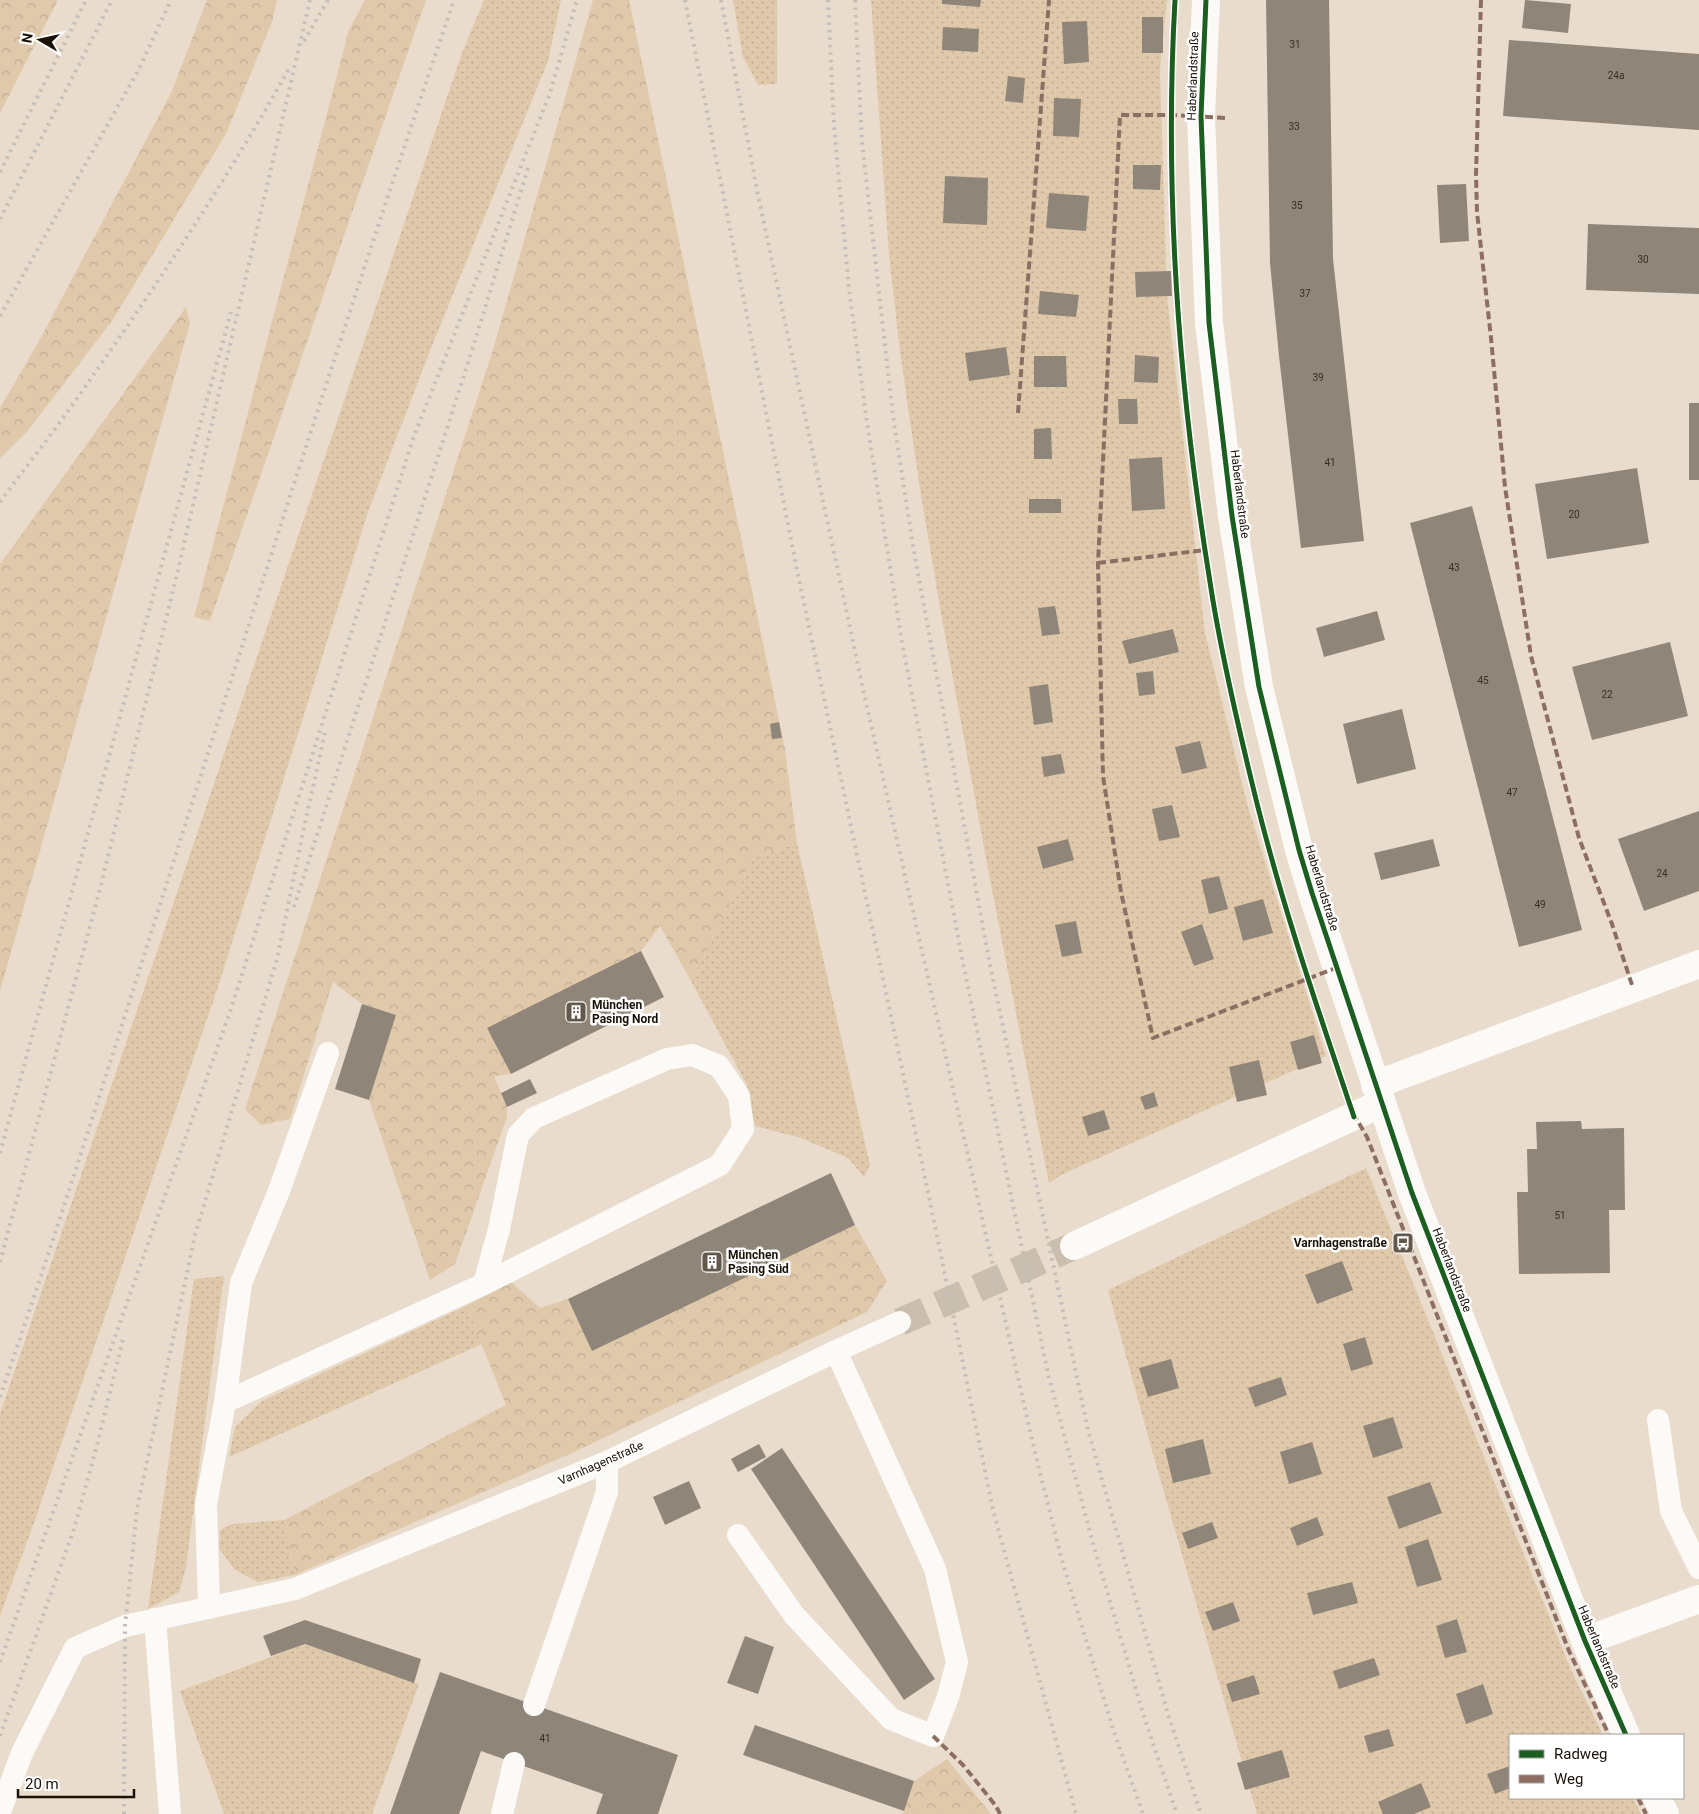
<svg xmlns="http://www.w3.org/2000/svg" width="1699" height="1814" viewBox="0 0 1699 1814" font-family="Roboto,sans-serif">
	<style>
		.grass { fill: url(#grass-dots) }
		.forest { fill: url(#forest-crowns) }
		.building { fill: #8f8679 }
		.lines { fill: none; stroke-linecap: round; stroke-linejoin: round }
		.street-tunnel { stroke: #cabeae; stroke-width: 28; stroke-dasharray: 28 14; stroke-linecap: butt }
		.lane { stroke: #fcfaf7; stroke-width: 22 }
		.street { stroke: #fcfaf7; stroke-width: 28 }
		.rail { stroke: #c3bfbb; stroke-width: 4; stroke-dasharray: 2.5 5; stroke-linecap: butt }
		.quiet { stroke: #8d6e63; stroke-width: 4; stroke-dasharray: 8 4; stroke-linecap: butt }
		.cycleway-casing { stroke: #fff; stroke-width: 8 }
		.cycleway { stroke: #1b5e20; stroke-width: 5 }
		.labels { text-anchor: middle; stroke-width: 5; stroke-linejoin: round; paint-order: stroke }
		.number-label { font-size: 10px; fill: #372e24 }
		.street-label { font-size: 12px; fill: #1a1107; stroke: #fff }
		.poi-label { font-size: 12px; font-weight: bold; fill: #1a1107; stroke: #fff; text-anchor: start }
	</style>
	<defs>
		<pattern id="grass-dots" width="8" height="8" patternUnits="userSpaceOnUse" patternTransform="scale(1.25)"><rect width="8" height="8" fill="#e0c9ab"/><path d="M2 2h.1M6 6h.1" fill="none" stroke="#c0ac92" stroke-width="1.8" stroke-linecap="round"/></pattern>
		<pattern id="forest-crowns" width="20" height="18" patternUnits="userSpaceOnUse" patternTransform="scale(1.25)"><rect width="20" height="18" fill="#e0c9ab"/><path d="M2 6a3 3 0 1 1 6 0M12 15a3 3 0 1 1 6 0" fill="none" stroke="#c0ac92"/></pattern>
	</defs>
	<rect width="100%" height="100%" fill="#e9dccc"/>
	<!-- grass -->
	<path class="grass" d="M484,0H561L548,61L432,346L369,509L218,987L36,1517L0,1616V1414L462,53Z
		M733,0H777V84L758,85L743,57Z
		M871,0H1167L1160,70L1167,295L1205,633L1248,807L1326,1056L1063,1174L1049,1183L988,869L942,619L920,489L900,352L889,255Z
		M797,843L870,1165L864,1177L848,1158L801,1138L755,1126L747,1085L691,981L753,858Z
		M1366,1168L1571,1670L1603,1735H1510V1798H1633L1641,1814H1257L1151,1447L1108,1290Z
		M224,1276L186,1567L179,1592L148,1609L194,1279Z
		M466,1306L482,1344L229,1457L235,1427L262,1401Z
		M284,1520L295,1575L258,1582L234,1569L219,1548L220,1530L232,1524Z
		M305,1644L419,1684L372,1814H224L180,1691Z"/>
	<!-- forest -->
	<path class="forest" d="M0,0H58L0,113Z
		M207,0H277L272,22L226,134L112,321L26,433L0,458V408L39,341L171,93Z
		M365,0H426L210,621L194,617L349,30Z
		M593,0H629L785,749L797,843L753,858L691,981L660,926L641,951L488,1028L511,1074L494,1076L507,1107V1117L455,1264L430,1280L369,1100L396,1015L362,1004L333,982L290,1119L261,1125L245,1109L492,353Z
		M186,307L190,323L0,991V564Z
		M855,1225L887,1281L867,1312L574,1452L295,1575L284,1520L506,1405L466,1306L511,1282L540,1308L568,1299L593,1350Z
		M947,1759L991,1814H903L914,1781Z"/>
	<!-- building -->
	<path class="building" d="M942,0H981L980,7L942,4Z
		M1266,0H1329L1333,259L1364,541L1301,548L1279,356L1270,263Z
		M1525,0L1571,4L1568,33L1522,28Z
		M1142,17H1163V53H1142Z
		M1087,21L1089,62L1064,64L1062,22Z
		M943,27L979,29L978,52L942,50Z
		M1509,40L1699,54V130L1503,116Z
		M1008,76L1025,78L1023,103L1005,101Z
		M1054,98L1081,99L1079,137L1053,136Z
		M1133,165H1161L1160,190L1133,189Z
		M945,176L988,178L987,225L943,223Z
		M1466,184L1469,241L1440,243L1437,185Z
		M1049,193L1089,196L1086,231L1046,228Z
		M1588,224L1699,228V294L1586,290Z
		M1171,271L1172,296L1136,297L1135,272Z
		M1040,291L1079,295L1076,317L1038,314Z
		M1006,347L1010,375L969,381L965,353Z
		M1135,355L1159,357L1158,383L1134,382Z
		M1034,356H1066L1067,387H1034Z
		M1118,399H1137L1138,424H1119Z
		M1689,403H1699V480H1689Z
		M1051,428L1052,459H1034V429Z
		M1162,457L1165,509L1132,511L1129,459Z
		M1637,468L1649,543L1547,559L1535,484Z
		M1029,499H1061V513H1029Z
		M1472,506L1582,930L1519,947L1410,523Z
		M1055,606L1060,634L1042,636L1038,608Z
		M1377,611L1385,640L1324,657L1316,628Z
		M1173,629L1179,652L1129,664L1122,641Z
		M1670,642L1688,716L1592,740L1572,667Z
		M1153,671L1155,694L1139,696L1136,673Z
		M1048,684L1053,722L1034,725L1029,687Z
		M1402,709L1416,769L1357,784L1343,724Z
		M779,722L782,738L772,739L770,724Z
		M1200,741L1207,768L1182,774L1175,747Z
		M1061,754L1065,773L1044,777L1041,757Z
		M1172,805L1180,837L1159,841L1152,809Z
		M1699,811V891L1644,911L1618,839Z
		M1068,839L1074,860L1043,869L1037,847Z
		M1433,839L1440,866L1381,880L1374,853Z
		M1219,876L1228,909L1209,914L1201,880Z
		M1263,899L1273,933L1243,941L1234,907Z
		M1076,921L1082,953L1062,957L1055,925Z
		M1202,924L1214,959L1194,966L1181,932Z
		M641,951L664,997L511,1074L487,1028Z
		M362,1004L396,1015L369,1100L335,1089Z
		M1314,1035L1322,1063L1298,1070L1290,1042Z
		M1259,1060L1267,1095L1237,1102L1229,1067Z
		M530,1079L537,1093L507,1107L501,1093Z
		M1154,1092L1158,1106L1145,1110L1140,1097Z
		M1104,1110L1110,1129L1088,1136L1082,1117Z
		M1581,1121L1582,1129L1624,1128L1625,1210H1609L1610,1273L1519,1274L1517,1192H1528L1527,1149H1537L1536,1122Z
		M831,1173L855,1225L592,1351L568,1299Z
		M1342,1261L1353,1290L1317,1304L1305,1275Z
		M1365,1337L1373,1364L1351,1371L1343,1344Z
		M1171,1359L1179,1388L1148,1397L1139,1368Z
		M1281,1377L1287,1395L1255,1407L1248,1388Z
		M1393,1417L1403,1448L1373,1458L1363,1426Z
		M1203,1439L1211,1474L1173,1483L1165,1449Z
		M1312,1442L1322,1474L1289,1484L1280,1452Z
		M759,1444L766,1457L738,1472L731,1459Z
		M782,1448L935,1679L904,1700L751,1469Z
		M689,1481L701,1508L665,1525L653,1497Z
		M1430,1482L1442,1513L1399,1529L1387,1497Z
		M1317,1517L1324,1535L1297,1546L1290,1528Z
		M1212,1522L1218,1538L1188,1549L1182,1533Z
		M1428,1539L1442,1580L1417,1587L1405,1547Z
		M1352,1582L1358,1603L1313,1615L1307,1593Z
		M1233,1602L1240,1621L1213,1631L1205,1612Z
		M1457,1619L1467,1652L1445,1658L1436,1626Z
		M305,1620L421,1659L414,1683L305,1644L271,1656L263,1636Z
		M745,1636L774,1647L758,1694L727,1683Z
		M1374,1658L1380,1675L1339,1689L1333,1671Z
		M440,1672L678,1755L658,1814H596L603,1794L481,1751L459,1814H390Z
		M1254,1675L1260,1694L1232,1702L1226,1684Z
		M1483,1684L1493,1714L1466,1724L1456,1694Z
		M755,1725L914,1781L904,1811L743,1755Z
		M1389,1729L1394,1746L1369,1753L1364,1736Z
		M1282,1750L1290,1777L1245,1790L1237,1763Z
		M1510,1766V1788L1495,1794L1487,1774Z
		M1421,1783L1431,1807L1414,1814H1383L1378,1802Z"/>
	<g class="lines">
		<!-- street-tunnel -->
		<path class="street-tunnel" d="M900,1322L1074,1246"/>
		<!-- lane -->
		<path class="lane" d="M225,1402L484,1284L720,1165L743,1129L739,1096L719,1066L692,1055L667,1059L534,1118L518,1135L499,1229L484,1284
			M1658,1420L1671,1511L1699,1568
			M738,1535L794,1615L891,1719L933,1736L948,1697L957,1662L935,1569L836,1351
			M209,1608L206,1504L225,1402L241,1283L279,1191L328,1053
			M155,1619L170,1814
			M534,1705L607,1492V1462
			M0,1812L22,1753L75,1648L125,1626L295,1589L607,1462L836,1351L900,1322
			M502,1814L514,1763"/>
		<!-- street -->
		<path class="street" d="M1206,0L1201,116L1209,323L1232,516L1259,687L1299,850L1312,893L1412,1193L1585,1641L1626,1735
			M1375,1085L1699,964
			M1074,1246L1382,1103
			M1585,1641L1699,1599
			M1657,1798L1665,1814"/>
		<!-- rail -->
		<path class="rail" d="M685,0L797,570L928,1192L993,1510L1076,1814
			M721,0L758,195L863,689L1033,1444L1061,1557L1113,1729L1143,1814
			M828,0L834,125L849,289L867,423L902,642L963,963L1048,1374L1094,1547L1145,1720L1177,1814
			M855,0L862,142L893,416L913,546L989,960L1088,1430L1168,1714L1201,1814
			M304,41L328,0
			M0,172L86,0
			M0,219L112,0
			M0,316L139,69L171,0
			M0,502C22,472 46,442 68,411C147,300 224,185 291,65
			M294,907L473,347L528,168
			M0,1153L231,312
			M0,1262L101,885L178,570L310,0
			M0,1397C81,1162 153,924 229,687C302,458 376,228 454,0
			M0,1662L231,1009L414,436L550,93L577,0
			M0,1736L74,1529L98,1441L124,1335
			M124,1814L125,1626L137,1509L195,1235L277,959L305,823L325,733"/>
		<!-- quiet -->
		<path class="quiet" d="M1481,0L1476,175L1477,212L1491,338L1505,487L1531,656L1579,838L1612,924L1633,988
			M1225,118L1172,115H1120L1098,563L1103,776L1121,892L1153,1038L1336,968
			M1018,413L1049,0
			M1098,563L1205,550
			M1353,1113L1367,1137L1569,1651L1609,1735
			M933,1736L963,1765L996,1806L1000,1814
			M1638,1798L1646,1814"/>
		<!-- cycleway casing -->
		<g class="cycleway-casing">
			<path id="cycleway" d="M1175,0C1164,193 1179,391 1210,582C1220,649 1236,717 1252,783C1279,896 1317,1007 1354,1117
				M1206,0L1201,116L1209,323L1232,516L1259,687L1299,850L1312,893L1412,1193L1585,1641L1626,1735"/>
		</g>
		<!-- cycleway -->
		<use href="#cycleway" class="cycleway"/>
	</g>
	<!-- icons -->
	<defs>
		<g id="building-square" transform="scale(1.125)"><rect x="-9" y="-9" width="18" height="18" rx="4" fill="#62584c" stroke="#fff"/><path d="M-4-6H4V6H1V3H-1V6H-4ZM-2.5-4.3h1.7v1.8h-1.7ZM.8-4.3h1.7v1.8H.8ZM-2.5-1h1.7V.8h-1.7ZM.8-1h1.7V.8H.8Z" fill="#fff"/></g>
		<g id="bus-square" transform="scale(1.125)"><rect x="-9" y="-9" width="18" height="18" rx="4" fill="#62584c" stroke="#fff"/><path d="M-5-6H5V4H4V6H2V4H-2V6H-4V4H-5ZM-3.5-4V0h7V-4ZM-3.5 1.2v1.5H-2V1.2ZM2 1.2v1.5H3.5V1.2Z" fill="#fff"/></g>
	</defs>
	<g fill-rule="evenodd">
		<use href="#building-square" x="576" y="1012"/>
		<use href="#bus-square" x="1403" y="1243"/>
		<use href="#building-square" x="712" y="1262"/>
	</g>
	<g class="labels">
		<!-- number labels -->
		<g class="number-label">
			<text x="1295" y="48">31</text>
			<text x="1616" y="79">24a</text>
			<text x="1294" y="130">33</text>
			<text x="1297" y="209">35</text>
			<text x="1643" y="263">30</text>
			<text x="1305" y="297">37</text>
			<text x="1318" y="381">39</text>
			<text x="1330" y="466">41</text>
			<text x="1574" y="518">20</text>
			<text x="1454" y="571">43</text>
			<text x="1483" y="684">45</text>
			<text x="1607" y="698">22</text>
			<text x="1512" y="796">47</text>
			<text x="1662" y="877">24</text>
			<text x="1540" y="908">49</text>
			<text x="1560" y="1219">51</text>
			<text x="545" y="1742">41</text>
		</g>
		<!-- street labels -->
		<g class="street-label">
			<text transform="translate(1193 76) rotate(-88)" y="4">Haberlandstraße</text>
			<text transform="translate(1240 494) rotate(83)" y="4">Haberlandstraße</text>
			<text transform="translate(1322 888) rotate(73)" y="4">Haberlandstraße</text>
			<text transform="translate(1452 1270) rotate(69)" y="4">Haberlandstraße</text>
			<text transform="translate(601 1463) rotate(-24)" y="4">Varnhagenstraße</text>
			<text transform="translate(1599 1647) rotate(67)" y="4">Haberlandstraße</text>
		</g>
		<!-- poi labels -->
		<g class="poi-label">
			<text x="592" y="1009">München<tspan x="592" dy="14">Pasing Nord</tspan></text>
			<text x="1387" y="1247" text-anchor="end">Varnhagenstraße</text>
			<text x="728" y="1259">München<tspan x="728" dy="14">Pasing Süd</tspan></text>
		</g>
	</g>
	<!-- legend -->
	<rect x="1509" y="1734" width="175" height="65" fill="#ffffff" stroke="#a3a09c"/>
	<rect x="1519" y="1750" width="25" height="8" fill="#1b5e20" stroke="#a3a09c"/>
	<text x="1554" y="1759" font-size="15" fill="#1a1107">Radweg</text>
	<rect x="1519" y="1775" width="25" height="8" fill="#8d6e63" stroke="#a3a09c"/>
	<text x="1554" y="1784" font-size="15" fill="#1a1107">Weg</text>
	<!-- north arrow -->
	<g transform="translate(40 40) rotate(279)" stroke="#ffffff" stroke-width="4" paint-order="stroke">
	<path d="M0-4L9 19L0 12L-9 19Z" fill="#1a1107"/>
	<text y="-8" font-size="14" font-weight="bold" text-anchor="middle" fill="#1a1107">N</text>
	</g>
	<!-- scale -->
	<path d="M18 1789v8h116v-8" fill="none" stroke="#1a1107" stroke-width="2.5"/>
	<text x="25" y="1789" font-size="15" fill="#1a1107" stroke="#ffffff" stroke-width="4" paint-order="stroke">20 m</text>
</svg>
